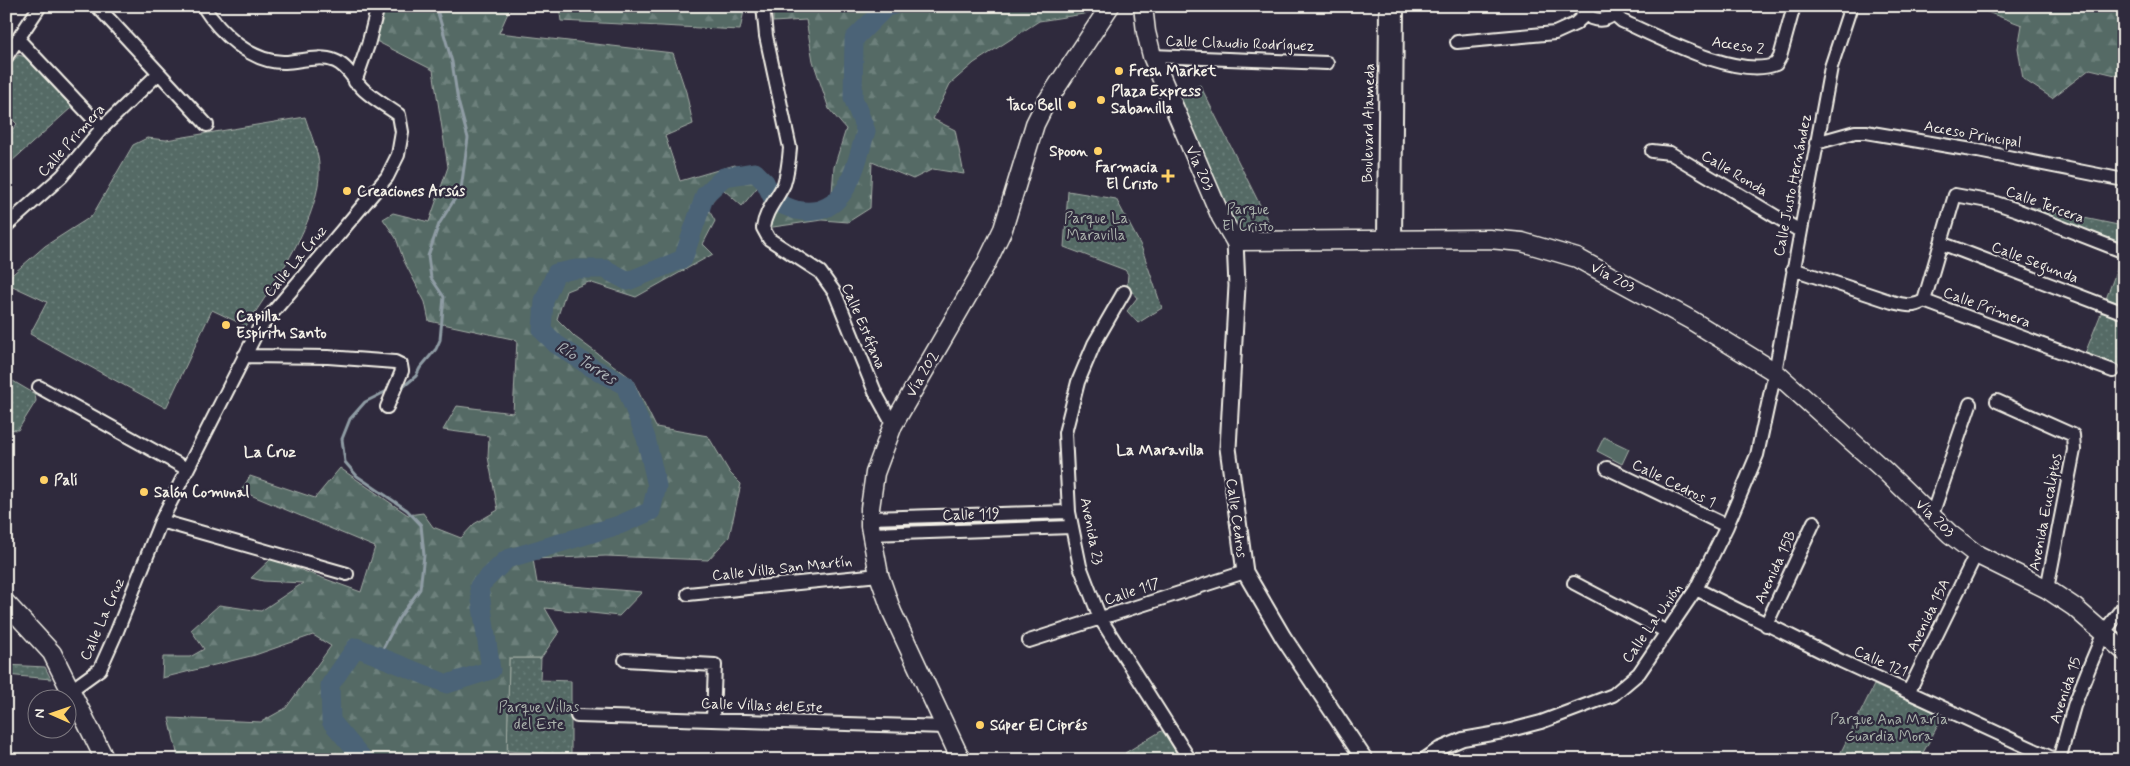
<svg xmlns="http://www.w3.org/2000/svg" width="2130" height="766" viewBox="0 0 2130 766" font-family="Mynerve,sans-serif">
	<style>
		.grass { fill: url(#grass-dots); stroke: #a4aea6 }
		.forest { fill: url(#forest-firs); stroke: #a4aea6 }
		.pitch { fill: #546a65; stroke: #a4aea6 }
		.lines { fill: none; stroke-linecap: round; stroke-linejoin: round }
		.stream { stroke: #8f9ca4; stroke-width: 3 }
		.river { stroke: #4c6377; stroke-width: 19 }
		.minor-casing { stroke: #f4f1e8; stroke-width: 16 }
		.tertiary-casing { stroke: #f4f1e8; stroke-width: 19 }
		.secondary-casing { stroke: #f4f1e8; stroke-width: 21 }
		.minor { stroke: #2f2a3d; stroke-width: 12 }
		.tertiary { stroke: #2f2a3d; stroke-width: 15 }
		.secondary { stroke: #2f2a3d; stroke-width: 18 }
		.poi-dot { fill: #ffd166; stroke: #2f2a3d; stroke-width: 2 }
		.labels { text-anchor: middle; stroke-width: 4.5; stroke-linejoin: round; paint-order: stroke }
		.street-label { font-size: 15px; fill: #f4f1e8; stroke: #2f2a3d }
		.poi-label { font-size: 15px; font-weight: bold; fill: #f4f1e8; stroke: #2f2a3d; text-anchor: start }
		.park-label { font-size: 15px; fill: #acb4ad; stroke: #2f2a3d }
		.water-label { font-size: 16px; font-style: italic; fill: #b1b8bb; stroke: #2f2a3d }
		.neighbourhood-label { font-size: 16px; font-weight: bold; fill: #f4f1e8; stroke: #2f2a3d }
	</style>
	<defs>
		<pattern id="grass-dots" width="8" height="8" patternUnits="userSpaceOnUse" patternTransform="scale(1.25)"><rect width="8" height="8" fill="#546a65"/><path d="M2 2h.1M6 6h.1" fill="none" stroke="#6d807b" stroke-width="1.8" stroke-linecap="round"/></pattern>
		<pattern id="forest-firs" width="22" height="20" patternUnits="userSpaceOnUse" patternTransform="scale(1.25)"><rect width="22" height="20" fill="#546a65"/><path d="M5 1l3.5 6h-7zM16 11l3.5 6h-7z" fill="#6d807b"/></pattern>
	</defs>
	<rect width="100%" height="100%" fill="#2f2a3d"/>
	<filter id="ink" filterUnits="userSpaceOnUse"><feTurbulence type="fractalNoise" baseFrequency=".02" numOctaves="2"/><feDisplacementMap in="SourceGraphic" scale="10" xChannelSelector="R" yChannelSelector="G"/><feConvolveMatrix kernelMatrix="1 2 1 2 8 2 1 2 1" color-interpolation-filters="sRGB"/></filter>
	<g filter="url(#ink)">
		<!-- grass -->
		<path class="grass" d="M18,55L26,57L72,107L11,162L7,136L17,124L6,113V70Z
			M1200,85L1274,233L1240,234L1234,228L1179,93Z
			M305,117C309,130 315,143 318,157C328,209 274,284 246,326L212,310L166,408L30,334L47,302L6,283V280L45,246L92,216L133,145L147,138L166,140Z
			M1068,191L1116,199L1141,246L1162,308L1138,323L1127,311L1137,298L1127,285L1128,274L1125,270L1064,247Z
			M2006,202L2123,226L2124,225V247Z
			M2124,250V347L2120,369L2084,356L2102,311L2121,317L2123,304L2106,299Z
			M6,377L35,394L36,401L18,430L6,429Z
			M509,658H541L540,680L571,681V755L507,751Z
			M6,665L45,667L51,679L6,675Z
			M1874,685L1943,716L1919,760H1837Z
			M1163,730L1180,760H1139L1125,753Z"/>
		<!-- forest -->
		<path class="forest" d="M384,6H511L499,33L673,53L686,92L693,124L665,136L680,181L735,165L761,183L742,206L723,189L707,207L715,221L703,244L713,254L636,297L589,282L566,291L557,319L575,337L632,379L656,427L708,436L730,473L741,484L729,537L708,560L606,556L533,559L537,583L642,592L619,616L545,608L559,632L541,658H509L507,760H211L178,757L169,718L261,722L286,708L331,646L313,635L255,655L162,678L163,657H190L204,649L191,630L219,605L261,611L303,583L263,581L251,578L271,559L361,592L375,547L241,491L250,476L315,498L340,468L408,515L423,513L433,527L461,538L474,524L498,510L488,457L489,436L443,430L457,406L513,413L517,340L429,321L425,302L404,261L396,238L383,219L393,213L429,222L448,167L433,70L376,41Z
			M559,6H745L740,30L561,21Z
			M773,6H1094L1090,13L1039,21L974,63L950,84L933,119L955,130L964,174L933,169L913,179L872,162L870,208L848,222L822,220L766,228L769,209L831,205L834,167L846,129L829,109L813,61L806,20L773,22Z
			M1971,6H2124V77L2090,69L2052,98L2023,79L2018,48L2022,25Z"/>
		<!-- pitch -->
		<path class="pitch" d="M1604,437L1629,449L1622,464L1597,451Z"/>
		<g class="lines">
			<!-- stream -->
			<path class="stream" d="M403,387L416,376L420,368L436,349L440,340L444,297L431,278L428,256L439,224L461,189L468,138L458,101L452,62L436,6
				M379,656L399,618L420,589L424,555L421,525L407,510L357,476L345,462L342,439L350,419L365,402L387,391"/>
			<!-- river -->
			<path class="river" d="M364,760L331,721L330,685L356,647L447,684L491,670L479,586L507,559L619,525L651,511L657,486L646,438L625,385L591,367L556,344L542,330L544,301L556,273L576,269H605L628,281L683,259L705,195L724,177L755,172L765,182L774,201C781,204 788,208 796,210C847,221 855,166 866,131L853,98L854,39L886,7L892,6"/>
			<!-- minor casing -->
			<g class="minor-casing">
				<path id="minor" d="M97,6L207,125
					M763,6L766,36L790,148C789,160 788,172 784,184C777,199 765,211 763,228L769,239L820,272L835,293L875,392L893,425
					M1582,6L1591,18C1602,22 1613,19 1618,6
					M1614,14L1622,21C1658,37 1738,80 1776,64L1780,57L1794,6
					M18,39L102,128
					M1457,42L1555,33L1575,24L1586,14
					M1152,56L1327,63
					M6,57L40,6
					M355,82L368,45L378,6
					M1816,143L1855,132H1866L1978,151L2124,180
					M1652,151L1670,153L1800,231
					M6,226L62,176L102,128L158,74
					M1384,240L1386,6
					M1395,240L1397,6
					M1941,243L2119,311
					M1793,269L1892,302C1905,305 1912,308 1924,301L2113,371
					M1124,292L1094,344L1078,382L1065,433L1069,512L1080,566L1100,618L1190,760
					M1924,301L1955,195L1993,202L2017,210L2122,251
					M244,356L328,357L395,362L401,365L402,371L387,407
					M39,387L187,469
					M1997,401L2073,435L2074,450L2047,589
					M1607,468L1727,526
					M1932,515L1970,404
					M870,518L1069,512
					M161,521L347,574
					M871,534L1071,527
					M1574,583L1667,632
					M1696,589L1841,661L2056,760
					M688,594L879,575
					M1766,625L1814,522
					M1029,641L1245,572
					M625,660L715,665L713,719
					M71,690L100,669L117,631L161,521L258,330L387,177L398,155L402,132L399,115C388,107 375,100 364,90C354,81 348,66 335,61C320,55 301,61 285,62C251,63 220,33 203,6
					M1909,691L1976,554
					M577,716L946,727
					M1423,760L1439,749L1463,739L1503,732L1541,722L1613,695L1639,673L1696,589L1727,526L1757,455L1775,372L1831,67L1851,6
					M2059,760L2074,706L2089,668L2104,632L2124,606"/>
			</g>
			<!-- tertiary casing -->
			<g class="tertiary-casing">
				<path id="tertiary" d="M1235,241L1237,286L1228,448L1245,572L1283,637L1365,760"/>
			</g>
			<!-- secondary casing -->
			<g class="secondary-casing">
				<path id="secondary" d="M1143,6L1146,32L1152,56L1221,217L1235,241L1489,239L1522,242L1577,258L1691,320L1775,372L1886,472L1950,534L1976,554L2047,589L2074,607L2124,651
					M6,603L52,653L105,760
					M961,760L892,612L879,575L870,526V508L875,473L893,425L986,264L1003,229L1035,124L1044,106L1110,6"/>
			</g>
			<!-- minor -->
			<use href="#minor" class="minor"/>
			<!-- tertiary -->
			<use href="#tertiary" class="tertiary"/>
			<!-- secondary -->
			<use href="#secondary" class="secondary"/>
		</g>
	</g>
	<!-- markers -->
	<g class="poi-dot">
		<circle cx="1119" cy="71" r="5"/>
		<circle cx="1101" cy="100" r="5"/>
		<circle cx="1072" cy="105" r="5"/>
		<circle cx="1098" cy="151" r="5"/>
		<path d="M1165.5 168.5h5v5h5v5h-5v5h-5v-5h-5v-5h5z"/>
		<circle cx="347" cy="191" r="5"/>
		<circle cx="226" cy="325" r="5"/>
		<circle cx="44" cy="480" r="5"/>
		<circle cx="144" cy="492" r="5"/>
		<circle cx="980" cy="725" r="5"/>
	</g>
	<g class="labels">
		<!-- street labels -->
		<g class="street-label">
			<text transform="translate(1240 43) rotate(2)" y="5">Calle Claudio Rodríguez</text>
			<text transform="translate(1738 45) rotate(9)" y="5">Acceso 2</text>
			<text transform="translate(1368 123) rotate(-89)" y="5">Boulevard Alameda</text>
			<text transform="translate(1973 134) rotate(10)" y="5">Acceso Principal</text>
			<text transform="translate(71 140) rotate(-48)" y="5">Calle Primera</text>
			<text transform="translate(1200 168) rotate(66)" y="5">Vía 203</text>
			<text transform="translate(1735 173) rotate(31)" y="5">Calle Ronda</text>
			<text transform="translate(1792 185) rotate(-79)" y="5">Calle Justo Hernández</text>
			<text transform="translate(2045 204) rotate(20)" y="5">Calle Tercera</text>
			<text transform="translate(295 261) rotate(-50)" y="5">Calle La Cruz</text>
			<text transform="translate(2035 262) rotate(21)" y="5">Calle Segunda</text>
			<text transform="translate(1613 277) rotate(28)" y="5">Vía 203</text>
			<text transform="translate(1987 307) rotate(20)" y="5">Calle Primera</text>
			<text transform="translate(864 326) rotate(67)" y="5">Calle Estéfana</text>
			<text transform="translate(922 374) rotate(-60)" y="5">Vía 202</text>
			<text transform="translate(1674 483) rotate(26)" y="5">Calle Cedros 1</text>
			<text transform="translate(2045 512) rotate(-79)" y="5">Avenida Eucaliptos</text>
			<text transform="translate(971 514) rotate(-2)" y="5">Calle 119</text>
			<text transform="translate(1237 518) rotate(82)" y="5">Calle Cedros</text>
			<text transform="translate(1935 518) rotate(44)" y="5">Vía 203</text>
			<text transform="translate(1092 531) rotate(79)" y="5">Avenida 23</text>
			<text transform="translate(1775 567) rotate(-65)" y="5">Avenida 15B</text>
			<text transform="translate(782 568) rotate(-6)" y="5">Calle Villa San Martín</text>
			<text transform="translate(1132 591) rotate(-18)" y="5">Calle 117</text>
			<text transform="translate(1928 615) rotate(-64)" y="5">Avenida 15A</text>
			<text transform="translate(102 619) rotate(-66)" y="5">Calle La Cruz</text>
			<text transform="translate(1652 623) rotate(-55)" y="5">Calle La Unión</text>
			<text transform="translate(1881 661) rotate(24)" y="5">Calle 121</text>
			<text transform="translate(2065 690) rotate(-71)" y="5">Avenida 15</text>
			<text transform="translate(762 705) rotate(2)" y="5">Calle Villas del Este</text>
		</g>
		<!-- poi labels -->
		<g class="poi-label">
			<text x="1129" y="76">Fresh Market</text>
			<text x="1111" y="96">Plaza Express<tspan x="1111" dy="17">Sabanilla</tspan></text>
			<text x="1062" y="110" text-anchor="end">Taco Bell</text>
			<text x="1088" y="156" text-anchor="end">Spoon</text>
			<text x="1158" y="172" text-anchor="end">Farmacia<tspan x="1158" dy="17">El Cristo</tspan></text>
			<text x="357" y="196">Creaciones Arsús</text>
			<text x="236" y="321">Capilla<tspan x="236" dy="17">Espíritu Santo</tspan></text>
			<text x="54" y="485">Palí</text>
			<text x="154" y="497">Salón Comunal</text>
			<text x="990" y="730">Súper El Ciprés</text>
		</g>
		<!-- park labels -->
		<g class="park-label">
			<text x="1248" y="214">Parque<tspan x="1248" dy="17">El Cristo</tspan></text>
			<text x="1096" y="223">Parque La<tspan x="1096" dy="17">Maravilla</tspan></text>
			<text x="539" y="712">Parque Villas<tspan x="539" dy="17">del Este</tspan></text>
			<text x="1889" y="724">Parque Ana María<tspan x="1889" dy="17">Guardia Mora</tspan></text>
		</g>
		<!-- water labels -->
		<g class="water-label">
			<text transform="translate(587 362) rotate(32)" y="6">Río Torres</text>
		</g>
		<!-- neighbourhood labels -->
		<g class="neighbourhood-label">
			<text x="1160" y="455">La Maravilla</text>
			<text x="270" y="457">La Cruz</text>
		</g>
	</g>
	<!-- margin -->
	<rect width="2130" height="766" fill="none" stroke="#2f2a3d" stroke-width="25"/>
	<rect x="12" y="12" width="2105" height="741" fill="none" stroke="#f4f1e8" stroke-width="2" filter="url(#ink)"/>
	<!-- north arrow -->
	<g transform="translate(52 714) rotate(272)"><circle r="24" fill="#2f2a3d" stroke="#7e7a81"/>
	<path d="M0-4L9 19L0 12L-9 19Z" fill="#ffd166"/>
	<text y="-8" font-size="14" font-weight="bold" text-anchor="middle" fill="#f4f1e8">N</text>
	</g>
</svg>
